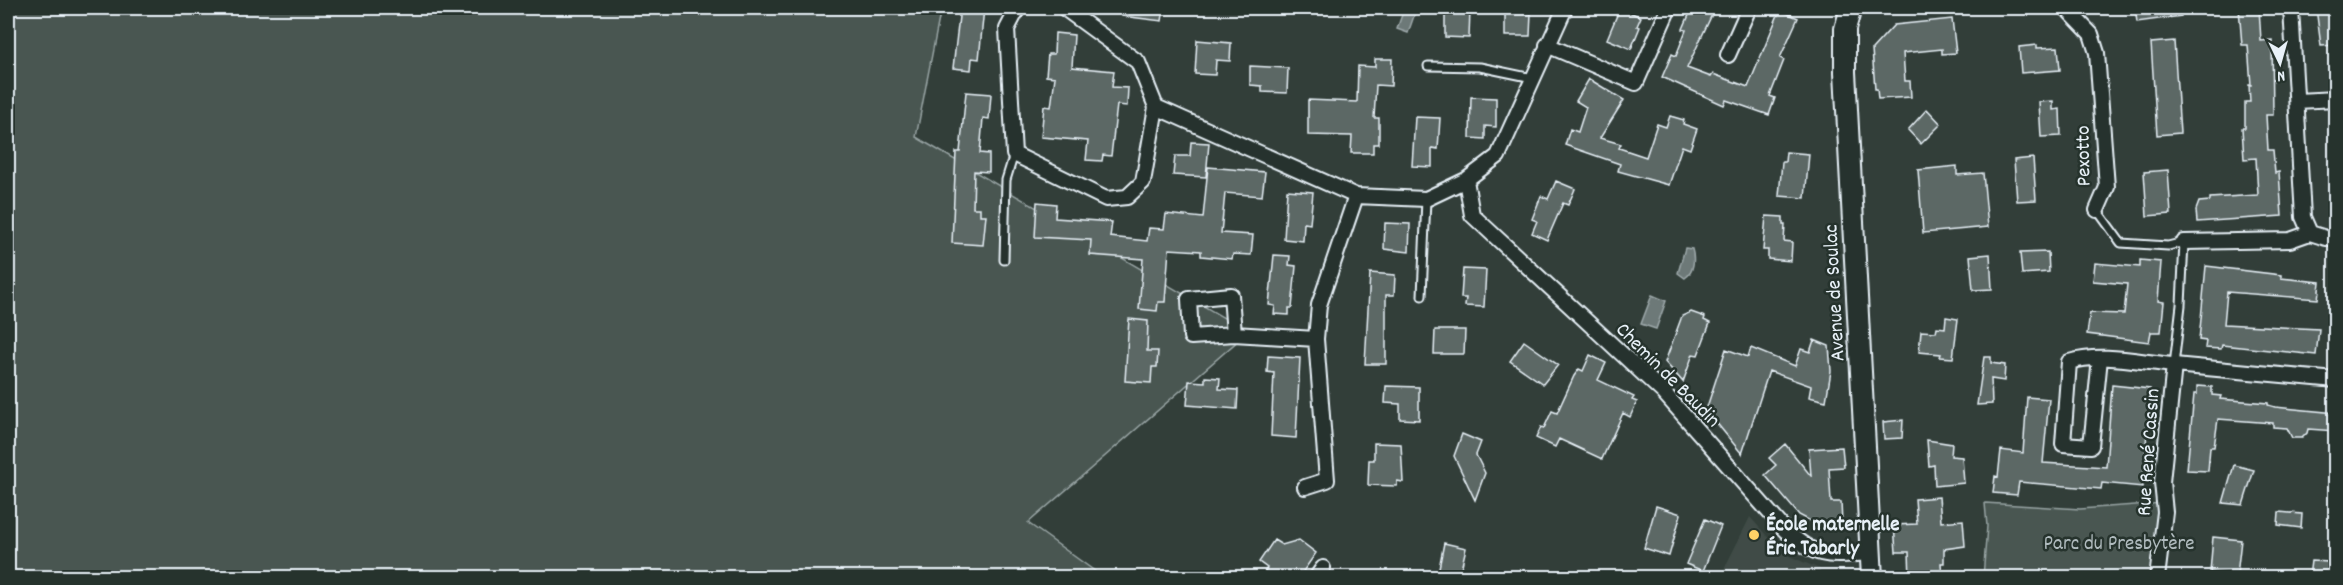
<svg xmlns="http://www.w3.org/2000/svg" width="2343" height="585" viewBox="0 0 2343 585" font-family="Dekko,sans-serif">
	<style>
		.built { fill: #3f4b46 }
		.green { fill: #495651; stroke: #98a4a4; stroke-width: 1.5 }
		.water { fill: #6d7978; stroke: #9ea9ab; stroke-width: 1.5 }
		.building { fill: #5c6865; stroke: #e8f1f8; stroke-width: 1.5 }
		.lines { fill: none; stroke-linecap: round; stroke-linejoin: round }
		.lane-casing { stroke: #e8f1f8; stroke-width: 11 }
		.street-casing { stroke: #e8f1f8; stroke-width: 18 }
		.secondary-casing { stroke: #e8f1f8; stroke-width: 24 }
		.lane { stroke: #26332d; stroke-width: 7 }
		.street { stroke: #26332d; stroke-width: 14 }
		.secondary { stroke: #26332d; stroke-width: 20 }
		.poi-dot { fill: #ffd166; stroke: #26332d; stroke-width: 2 }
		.labels { text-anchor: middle; stroke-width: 5; stroke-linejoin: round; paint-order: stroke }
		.street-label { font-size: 21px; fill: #e8f1f8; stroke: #26332d }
		.poi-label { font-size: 21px; font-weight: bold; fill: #e8f1f8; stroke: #26332d; text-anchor: start }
		.park-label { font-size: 21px; fill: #b0bbbe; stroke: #26332d }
	</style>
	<rect width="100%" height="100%" fill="#323e39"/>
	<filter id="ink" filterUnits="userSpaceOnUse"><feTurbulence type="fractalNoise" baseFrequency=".0167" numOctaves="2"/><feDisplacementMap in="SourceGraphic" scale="12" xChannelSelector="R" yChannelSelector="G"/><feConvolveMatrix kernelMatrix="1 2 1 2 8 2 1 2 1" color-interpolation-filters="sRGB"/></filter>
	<g filter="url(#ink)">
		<!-- built -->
		<path class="built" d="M1750,517L1782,553L1820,569V577H1720Z"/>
		<!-- green -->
		<path class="green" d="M8,8H941L916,137L1248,332L1028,523L1103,577H8Z
			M1985,503L2080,509L2163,503L2153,577L1983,578L1987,526Z"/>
		<!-- water -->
		<path class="water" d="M1404,9L1415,13L1408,33L1397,29Z
			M1685,248L1692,249C1695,259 1694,272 1685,278L1678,273Z
			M1652,295L1666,301L1656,329L1641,324Z"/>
		<!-- building -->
		<path class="building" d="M960,8H984L979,59L972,58L971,70L953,68Z
			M1123,8H1164L1162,21L1122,16Z
			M1445,8L1470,9L1469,38L1445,37Z
			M1510,8H1525V13H1531L1530,36H1505V13H1509Z
			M1620,8L1641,17L1637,26L1640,27L1631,49L1607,39Z
			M1692,8H1715L1687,68L1711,77L1713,74L1748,87L1780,10L1798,18L1780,58L1784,60L1770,96L1775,98L1769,115L1726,100L1724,105L1662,77L1672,54L1676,56L1686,30L1683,29Z
			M2135,8H2180L2181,16L2137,22Z
			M2239,8H2259L2261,41L2272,40L2273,115H2266L2268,150H2273L2275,173L2279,172L2282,216L2197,222L2196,210L2199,202L2210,201V198L2258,195L2256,158L2244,159L2242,128H2245V102H2250L2249,85H2251L2248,45H2242Z
			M2316,8H2336V45L2321,46Z
			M1952,19L1956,53L1942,54V49L1903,53L1905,81H1910L1911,97L1878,99L1877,89H1875L1872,49L1894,25Z
			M1055,33L1074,35L1072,67L1114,71L1112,87L1128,88L1127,106L1117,105L1111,156L1103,155L1102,161L1086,160L1088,141L1041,137L1044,106L1051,107L1055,77L1046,76L1048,54H1054Z
			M1197,40L1231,43L1230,61L1216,60L1215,75L1195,74Z
			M2174,41L2180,133L2157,135L2151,43Z
			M2037,45V48L2058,47L2060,70L2021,73L2019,47Z
			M1375,59H1392L1391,86L1376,85L1374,118H1379V144H1373V153H1351L1352,136L1308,135V100L1357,102L1358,66L1375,67Z
			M1250,66L1288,68L1287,93L1262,92V86L1250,85Z
			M1589,79L1624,100L1600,138L1621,144L1619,148L1646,157L1657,124L1666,127L1670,116L1684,120L1683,124L1697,129L1690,149L1682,146L1669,185L1618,171L1620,164L1565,145L1570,129L1578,132L1586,107L1576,101Z
			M966,92L991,94L989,119L983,118L980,153L989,154V172L974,171L973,208H980V215H986L983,245L952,243L956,152H960Z
			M1471,97L1496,98V127L1485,126V139L1470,138Z
			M2053,101V110L2060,109L2061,136L2041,137L2039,102Z
			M1927,109L1941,124L1921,144L1908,130Z
			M1415,117L1440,118L1438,149L1432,148V167L1412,166Z
			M1191,142L1209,143L1206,177L1173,175L1175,156H1190Z
			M1786,152L1809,154L1805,198L1779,196L1782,162H1785Z
			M2033,158L2036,200L2017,201L2014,160Z
			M1957,166V175L1983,173L1988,227L1923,233L1918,170Z
			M1208,167L1265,172L1262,196L1225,193L1221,233L1253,235L1251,255L1233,254L1232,259L1201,256V251L1169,249L1165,302H1158L1157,311L1139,309L1143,259L1090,255L1091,240L1035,237L1037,202L1056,204L1055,218L1112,222L1110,237L1147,241L1149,228L1164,229L1166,214L1203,218Z
			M2168,170L2171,214L2147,216L2144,172Z
			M1556,181L1575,189L1568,205L1563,203L1547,240L1532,233L1537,221L1532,219L1541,196L1548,199Z
			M1287,190L1313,192L1310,224L1304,223L1303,241L1284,239Z
			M1766,216L1783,217V225H1785L1784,241L1792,242L1791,261L1768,259V250H1763Z
			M1385,223L1410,224L1409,252L1384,249Z
			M2048,252L2049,272L2022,274L2020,253Z
			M1990,254L1992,289L1973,290L1970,256Z
			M1274,255L1290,256L1289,265L1296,266L1292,308H1289V315L1274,314L1275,306L1269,305Z
			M2140,260L2161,262L2158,301L2164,302L2161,332H2151L2149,342L2087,334L2090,313L2124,314L2127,284L2093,281L2095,263L2140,267Z
			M2206,266L2281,275V278L2320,282L2318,299L2227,292L2224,324L2319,329L2316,355L2222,345L2221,349L2205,348L2206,341L2199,340Z
			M1463,269L1486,270L1484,307L1465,306L1466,298H1461Z
			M1370,273L1395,275L1394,295H1386V364H1365Z
			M1691,312L1705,317L1704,320L1710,323L1698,355L1693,354L1683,382L1665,362L1682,316Z
			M1946,317L1958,319L1953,358L1940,357L1941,354L1919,352L1921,331L1936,332L1937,327L1945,328Z
			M1129,319L1148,321L1147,351H1158L1157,367H1152L1151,383L1125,381Z
			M1435,330H1465L1464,354H1434Z
			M1814,340L1829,346L1831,371L1826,401L1809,397L1811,386L1769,371L1742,454L1706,410L1726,349L1748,357L1751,348L1795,366L1801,349L1810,352Z
			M1524,341L1558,365L1543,384L1510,361Z
			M1590,355L1606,363L1598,380L1634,397L1632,400L1637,402L1630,417L1623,413L1602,459L1559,439L1555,447L1536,438L1541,427L1544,428L1552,411L1557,413L1574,376L1579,369L1583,371Z
			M1268,356L1300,358L1296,438L1271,436L1274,373L1267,372Z
			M1984,357H1991V363L2005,365L2004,381L1991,379L1992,404L1977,405Z
			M1205,377L1220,378L1219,389L1238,390L1237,409L1187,405L1189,381L1205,382Z
			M2112,385L2150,389L2143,487L2102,483L2101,489L2019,482L2017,495L1993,493L1995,476L1998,477L2001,450L2023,453L2027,397L2049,399L2043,463L2106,467Z
			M1386,386L1419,387V420L1400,419V404L1385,403Z
			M2197,386L2212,387V395L2221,396L2220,399L2268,403V405L2275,407L2336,413V431L2308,429L2307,433L2302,438H2292L2287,428L2273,427V423L2218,419L2214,447H2210L2208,471L2187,470L2194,394H2197Z
			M1903,420L1902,438L1884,439L1883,422Z
			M1462,434L1481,442L1476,455L1485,473L1475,500L1454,456Z
			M1927,440L1952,444L1951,456L1962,457L1964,483L1935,486L1934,465L1929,466Z
			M1374,443L1401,444L1403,482L1397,481V486L1368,485L1369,460H1374Z
			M1785,444L1811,476L1809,449L1842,447L1844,467L1829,468L1831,502H1841L1842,524L1818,525L1799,515L1765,475L1776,465L1769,458Z
			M2234,465L2254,470L2243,505L2223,503Z
			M1939,497L1941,522L1963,520L1965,546L1944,549V563H1941L1942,578H1910L1909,552H1896L1894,525L1917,524L1915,499Z
			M1656,506L1681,514L1669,556L1644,548Z
			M2279,512L2302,514L2301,528L2278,525Z
			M1705,519L1721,526L1703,571L1686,564Z
			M2213,537L2241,540L2237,575L2210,572Z
			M1274,540L1282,545L1299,540L1316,553L1302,573L1294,578H1261L1267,568L1259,562Z
			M1444,543L1466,548L1459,578H1437Z
			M2311,561L2329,562L2328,578L2309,577Z"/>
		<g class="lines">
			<!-- lane casing -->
			<g class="lane-casing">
				<path id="lane" d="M1428,66L1480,67L1533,78
					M2097,210L2121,243L2168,246L2184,242L2181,305L2174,365
					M1004,260L1006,180L1014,154
					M1422,296L1426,199"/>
			</g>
			<!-- street casing -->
			<g class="street-casing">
				<path id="street" d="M1018,8L1007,29L1014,154L1106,199L1127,197L1143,182L1156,107L1138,62L1064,8
					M2066,8L2091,34L2097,53L2107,187L2097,210
					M2291,8L2303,217L2310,233
					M1547,45L1636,83L1669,8
					M1728,55L1749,8
					M2297,101L2336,99
					M1156,107L1356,196L1426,199L1466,180L1498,156L1565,8
					M1466,180L1472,215L1664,393L1785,530C1818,560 1829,556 1870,553
					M2310,233L2326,238H2336
					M2184,242L2290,240L2310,233
					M1234,334L1231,295L1189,299L1191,337L1234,334L1316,339
					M2100,358L2091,446L2063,444L2069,362C2101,352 2140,362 2174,365
					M1305,487L1327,480L1316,339L1319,305L1356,196
					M1316,578L1323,568
					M2157,578L2165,512L2162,482L2174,365L2336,380"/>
			</g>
			<!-- secondary casing -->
			<g class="secondary-casing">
				<path id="secondary" d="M1851,8L1845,29V72L1872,578"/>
			</g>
			<!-- lane -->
			<use href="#lane" class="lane"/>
			<!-- street -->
			<use href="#street" class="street"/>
			<!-- secondary -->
			<use href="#secondary" class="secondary"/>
		</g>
	</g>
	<!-- markers -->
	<circle class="poi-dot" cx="1754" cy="535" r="6"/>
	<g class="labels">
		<!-- street labels -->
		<g class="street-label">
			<text transform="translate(2082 156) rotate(-91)" y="7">Pexotto</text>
			<text transform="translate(1833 293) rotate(-93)" y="7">Avenue de Soulac</text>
			<text transform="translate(1669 374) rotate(45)" y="7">Chemin de Baudin</text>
			<text transform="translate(2147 452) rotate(-86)" y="7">Rue René Cassin</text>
		</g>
		<!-- poi labels -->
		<g class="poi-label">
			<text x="1766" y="530">École maternelle<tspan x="1766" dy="24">Éric Tabarly</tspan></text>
		</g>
		<!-- park labels -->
		<g class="park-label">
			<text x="2119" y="549">Parc du Presbytère</text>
		</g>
	</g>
	<!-- margin -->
	<rect width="2343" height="585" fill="none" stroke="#26332d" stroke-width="30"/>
	<rect x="15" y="15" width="2313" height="555" fill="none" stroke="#e8f1f8" stroke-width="2" filter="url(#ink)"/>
	<!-- north arrow -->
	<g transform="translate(2280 63) rotate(175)" stroke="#26332d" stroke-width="4.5" paint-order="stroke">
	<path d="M0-4.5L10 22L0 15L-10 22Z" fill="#e8f1f8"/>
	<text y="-9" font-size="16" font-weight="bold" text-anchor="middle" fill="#e8f1f8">N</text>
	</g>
</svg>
